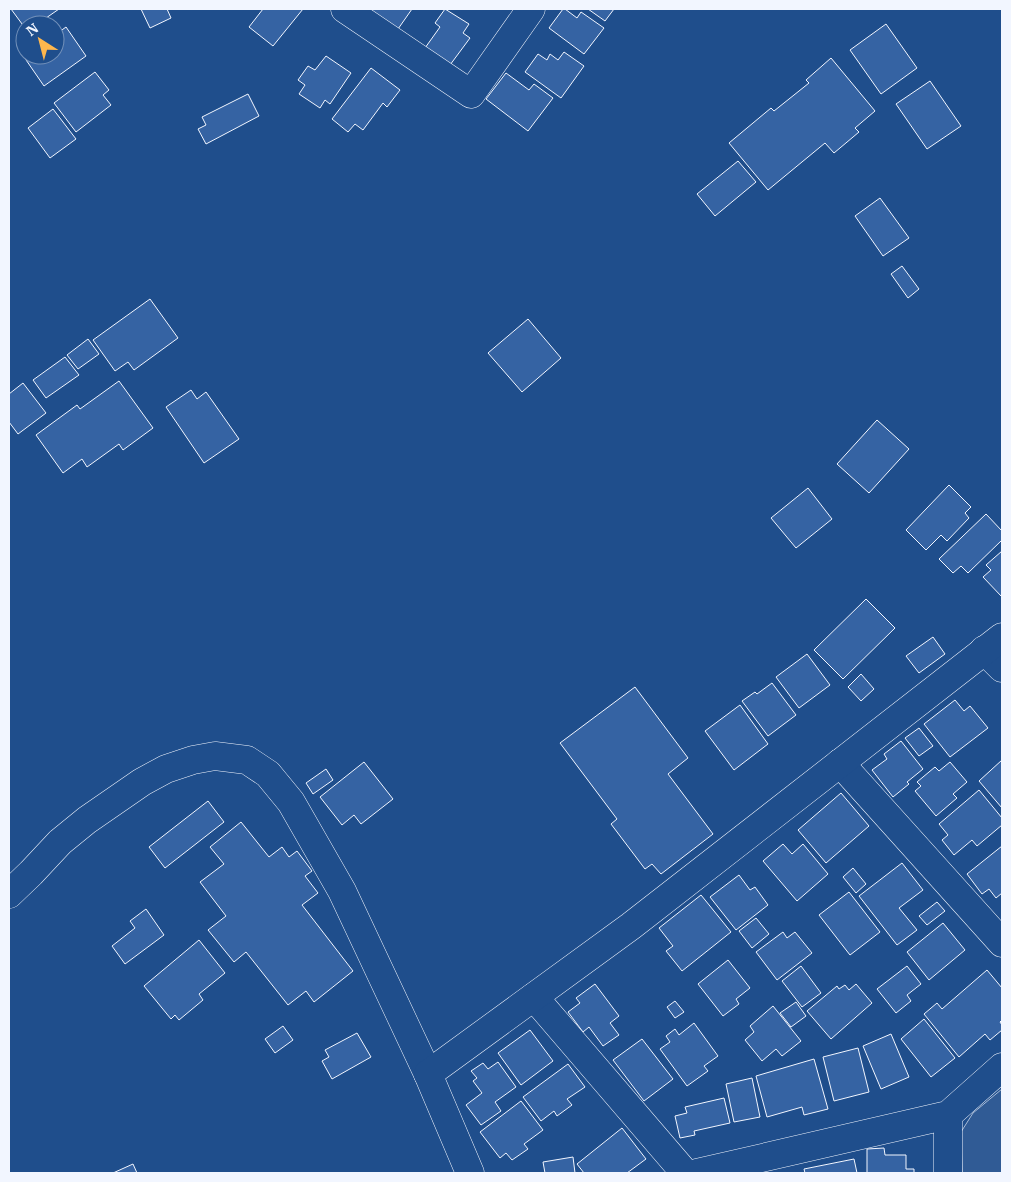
<svg xmlns="http://www.w3.org/2000/svg" width="1011" height="1182" viewBox="0 0 1011 1182" font-family="'IBM Plex Serif',serif">
	<style>
		.green { fill: #305b95; stroke: #a8bbd7 }
		.building { fill: #3563a3; stroke: #f2f6ff }
		.lines { fill: none; stroke-linecap: round; stroke-linejoin: round }
		.minor-casing { stroke: #f2f6ff; stroke-width: 29 }
		.tertiary-casing { stroke: #f2f6ff; stroke-width: 29 }
		.minor { stroke: #1f4e8c; stroke-width: 28 }
		.tertiary { stroke: #1f4e8c; stroke-width: 28 }
	</style>
	<rect width="100%" height="100%" fill="#1f4e8c"/>
	<!-- green -->
	<path class="green" d="M1002,1089V1173H962L961,1132L973,1113Z"/>
	<!-- building -->
	<path class="building" d="M11,9H59L36,25H25V28Z
		M141,9H167L171,18L150,28Z
		M263,9H303L273,46L249,27Z
		M373,9H412L398,29L372,11Z
		M445,9L469,24L463,33L470,38L450,65L425,48L440,27L435,23Z
		M563,9H565L577,18L581,12L604,28L584,54L549,28Z
		M588,9H614L605,21Z
		M886,24L917,68L881,94L850,50Z
		M66,27L86,56L44,86L24,57L27,55H55V35Z
		M564,52L584,66L561,98L525,72L538,54L547,60L550,54L558,60Z
		M326,56L351,73L330,104L325,100L320,108L299,94L305,85L298,80L308,66L315,70Z
		M831,58L875,111L855,128L859,132L834,153L825,143L768,190L729,143L771,108L774,111L809,83L806,80Z
		M371,68L400,90L387,107L383,103L363,130L355,124L348,132L332,119Z
		M95,72L109,90L103,95L111,105L76,132L54,103Z
		M506,73L529,90L534,84L553,98L528,131L486,99Z
		M930,81L961,126L927,149L896,104Z
		M248,94L259,116L206,144L198,129L206,125L202,117Z
		M53,109L76,139L50,158L28,128Z
		M738,161L756,182L715,216L697,194Z
		M880,198L909,238L883,256L855,216Z
		M902,266L919,289L908,298L891,274Z
		M150,299L178,338L134,370L128,362L115,371L93,340Z
		M528,319L561,358L522,392L488,353Z
		M88,339L99,354L78,369L67,355Z
		M65,357L79,375L46,398L33,380Z
		M119,381L153,428L123,450L119,444L87,467L82,459L63,473L36,435L77,405L80,409Z
		M23,383L46,413L18,434L9,422V394Z
		M191,390L197,399L206,392L239,439L204,463L166,407Z
		M877,420L909,449L869,493L837,464Z
		M949,485L971,507L965,513L969,518L947,541L941,535L926,550L906,530Z
		M808,488L832,519L796,548L771,518Z
		M986,514L1002,531V540L968,573L961,566L953,573L939,559Z
		M1002,551V597L983,577L991,570L986,565Z
		M866,599L895,628L843,679L814,650Z
		M933,637L945,654L919,673L906,656Z
		M807,654L830,685L799,708L776,677Z
		M861,674L874,689L861,701L848,687Z
		M772,683L796,715L768,736L742,701L755,692L757,694Z
		M635,687L688,758L668,774L713,834L661,874L652,864L645,869L611,824L617,819L560,743Z
		M955,700L964,711L970,706L988,728L950,757L924,724Z
		M740,705L768,744L734,770L705,731Z
		M919,728L933,746L919,756L905,738Z
		M901,741L923,769L907,782L909,784L893,797L872,770L887,759L884,754Z
		M1002,760V808L979,781Z
		M364,762L393,799L361,824L354,815L342,825L320,797Z
		M950,762L967,782L953,794L957,798L936,816L915,791L921,786L917,782L935,767L939,771Z
		M326,769L333,780L313,794L306,783Z
		M979,790L1002,818V825L977,846L972,840L954,855L942,840L948,835L939,824Z
		M841,793L869,826L826,863L798,830Z
		M208,801L224,822L165,868L149,847Z
		M241,822L269,857L282,847L289,857L297,851L312,871L305,876L318,893L302,905L353,971L314,1002L306,991L288,1005L246,952L234,962L208,930L226,916L200,882L224,864L210,847Z
		M783,844L792,854L803,844L828,874L797,901L763,861Z
		M1002,846V893L996,898L989,889L982,894L967,874Z
		M902,863L923,890L899,908L917,930L897,945L859,896Z
		M853,868L866,884L856,893L843,877Z
		M739,875L750,890L755,887L768,905L736,930L710,897Z
		M849,892L880,932L850,955L819,915Z
		M701,895L731,932L682,971L666,951L673,946L659,928Z
		M937,902L945,911L927,925L919,916Z
		M146,909L164,935L125,964L112,946L135,928L130,921Z
		M756,918L769,934L752,948L739,931Z
		M943,923L965,950L929,980L907,952Z
		M783,932L787,938L795,932L812,953L777,980L756,952Z
		M199,940L225,973L199,994L203,1000L179,1020L175,1015L171,1019L144,986Z
		M728,960L750,988L736,999L739,1004L723,1016L698,984Z
		M801,966L821,993L802,1007L782,981Z
		M907,966L921,984L907,995L911,1001L896,1013L877,989Z
		M987,970L1002,988V1020L1000,1022L1002,1025V1030L990,1040L985,1034L959,1057L924,1014L937,1003L942,1009Z
		M595,984L619,1016L610,1023L619,1035L603,1046L589,1027L583,1032L568,1012L580,1003L576,998Z
		M856,984L872,1003L831,1039L807,1011L837,986L839,989L845,985L849,990Z
		M675,1001L684,1012L675,1018L667,1007Z
		M796,1002L806,1016L791,1027L780,1013Z
		M773,1006L801,1041L782,1056L776,1049L762,1061L745,1040L754,1032L750,1026Z
		M924,1019L955,1058L931,1077L901,1039Z
		M694,1023L718,1056L704,1066L708,1071L687,1086L660,1049L670,1042L666,1036L675,1029L679,1035Z
		M283,1026L293,1040L275,1053L265,1039Z
		M530,1030L553,1061L521,1085L498,1053Z
		M357,1033L371,1057L332,1079L322,1061L329,1057L325,1050Z
		M891,1034L909,1077L881,1089L863,1046Z
		M642,1039L673,1079L644,1101L613,1060Z
		M858,1048L869,1092L834,1101L823,1057Z
		M814,1059L828,1109L804,1115L802,1107L767,1117L756,1076Z
		M498,1062L516,1087L495,1102L501,1111L481,1125L466,1105L482,1093L473,1081L477,1078L471,1071L483,1063L488,1069Z
		M568,1064L585,1087L567,1099L572,1105L557,1116L554,1111L541,1121L523,1097Z
		M752,1078L760,1117L734,1122L726,1084Z
		M724,1098L730,1123L694,1131L695,1135L680,1138L675,1116L687,1113L685,1107Z
		M521,1101L543,1130L524,1144L528,1149L512,1160L506,1153L500,1158L480,1132Z
		M622,1128L646,1159L627,1173H584L577,1164Z
		M884,1148L885,1155H906V1169H914V1173H867V1149Z
		M573,1157L575,1173H545L543,1162Z
		M854,1159L857,1173H805L804,1169Z
		M133,1164L137,1173H113Z"/>
	<g class="lines">
		<!-- minor casing -->
		<g class="minor-casing">
			<path id="minor" d="M345,9L471,94L531,9
				M984,650L1002,668
				M840,763L1002,943
				M9,894L31,873L60,842L87,820L142,782L166,769L193,760L215,756L247,760L268,774L291,802L342,891L428,1074
				M534,997L685,1173
				M948,1115V1173
				M697,1173L948,1115L1002,1067"/>
		</g>
		<!-- tertiary casing -->
		<g class="tertiary-casing">
			<path id="tertiary" d="M470,1173L428,1074L631,926L1002,637"/>
		</g>
		<!-- minor -->
		<use href="#minor" class="minor"/>
		<!-- tertiary -->
		<use href="#tertiary" class="tertiary"/>
	</g>
	<!-- border -->
	<rect width="1011" height="1182" fill="none" stroke="#f2f6ff" stroke-width="20"/>
	<!-- north arrow -->
	<g transform="translate(40 40) rotate(324)"><circle r="24" fill="#1f4e8c" stroke="#7391ba"/>
	<path d="M0-4L9 19L0 12L-9 19Z" fill="#ffb74d"/>
	<text y="-8" font-size="14" font-weight="bold" text-anchor="middle" fill="#f2f6ff">N</text>
	</g>
</svg>
